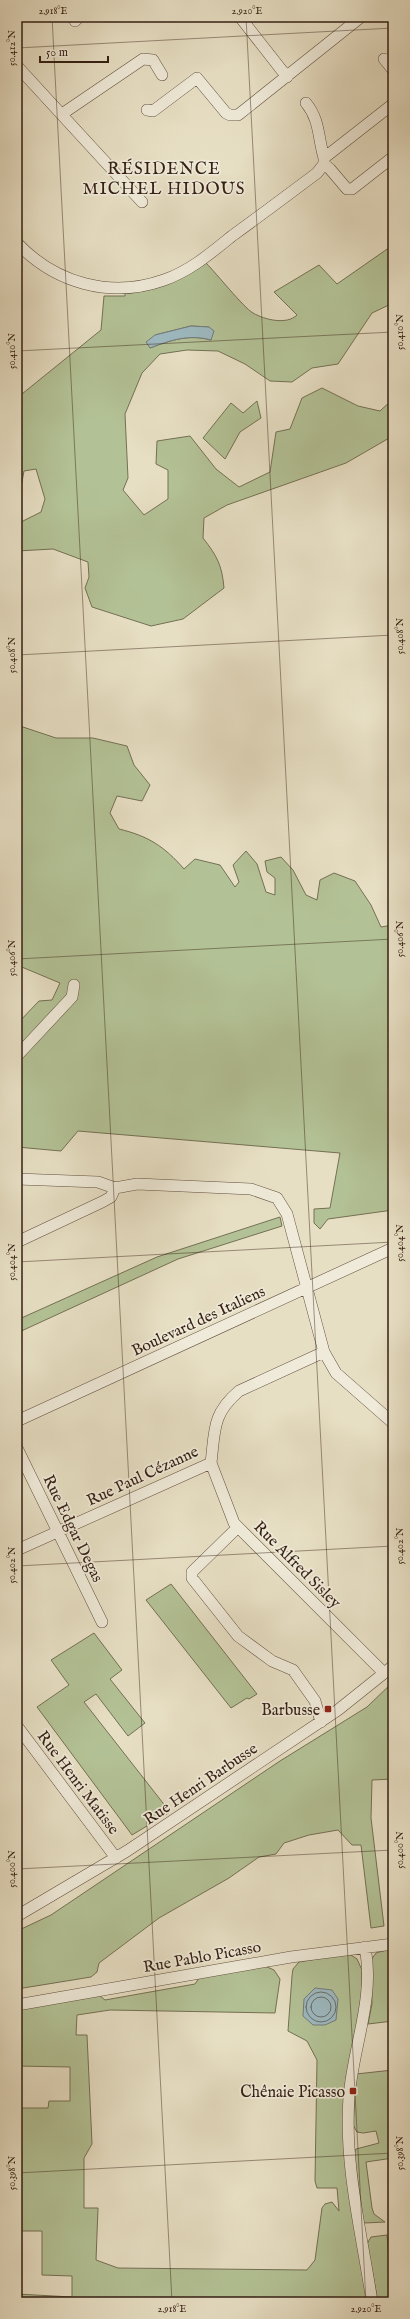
<svg xmlns="http://www.w3.org/2000/svg" width="410" height="2319" viewBox="0 0 410 2319" font-family="'IM FELL English',serif">
	<style>
		.green { fill: #b3c296; stroke: #747054; fill-rule: evenodd }
		.water { fill: #9db9c0; stroke: #737b7b }
		.lines { fill: none; stroke-linecap: round; stroke-linejoin: round }
		.shore { stroke: #696c6a; stroke-width: 1 }
		.minor-casing { stroke: #624f3f; stroke-width: 12 }
		.minor { stroke: #efead9; stroke-width: 11 }
		.ticks { fill: none; stroke: #351f13; stroke-width: 1; stroke-opacity: 0.45 }
		.poi-dot { fill: #8f2418; stroke: #efead9; stroke-width: 1.5 }
		.labels { text-anchor: middle; stroke-width: 3.5; stroke-linejoin: round; paint-order: stroke }
		.street-label { font-size: 16px; fill: #351f13; stroke: #efead9 }
		.poi-label { font-size: 16px; fill: #351f13; stroke: #efead9; text-anchor: end }
		.neighbourhood-label { font-size: 17px; letter-spacing: 1px; fill: #351f13; stroke: #efead9 }
		.neatline { fill: none; stroke: #351f13; stroke-width: 1.5 }
		.ticks-label { font-size: 10px; text-anchor: middle; fill: #351f13 }
	</style>
	<rect width="100%" height="100%" fill="#e7dfc4"/>
	<filter id="stains"><feTurbulence type="fractalNoise" baseFrequency=".005" numOctaves="4"/><feColorMatrix values="0 0 0 0 .2 0 0 0 0 .09 0 0 0 0 .02 0 0 0 .5 -.17"/></filter>
	<radialGradient id="worn" r=".72"><stop offset=".6" stop-color="#630" stop-opacity="0"/><stop offset="1" stop-color="#630" stop-opacity=".3"/></radialGradient>
	<!-- green -->
	<path class="green" d="M393,245V303L372,313L338,364L312,368L292,382L270,381L245,364L218,351L187,350L160,354L142,373L125,414L128,478L123,490L144,515L168,499V470L156,464L157,441L190,436L216,469L239,487L270,472L276,432L290,429L302,398L322,388L358,406L380,411L393,399V435L391,437L346,463L227,505L204,518L203,538C217,556 222,565 224,588L183,619L151,626L92,607L85,588L89,577L88,562L53,549L17,551V524L41,512L45,499L36,469L24,471L21,487L17,486V398L101,330L104,296H125V293C157,291 181,281 206,263C217,274 243,307 253,313C265,320 287,325 297,315L274,292L319,265L337,284ZM191,326L209,327L211,340C189,334 171,340 150,348L155,335Z
		M257,401L261,418L240,432L225,459L203,438L231,403L243,413Z
		M17,725L56,738H93L127,746L134,765L150,785L142,801L117,796L110,813L119,829C148,836 164,846 184,869L195,859L220,865L235,887L239,882L233,865L246,851L257,864L266,892L275,895V878L267,872L265,861L281,857L293,870L306,895L317,900L320,880L334,873L355,881L371,905L381,927L393,925V1210L328,1219L320,1229L314,1223V1209L330,1208L340,1153L78,1131L61,1151L17,1147V1024L39,1001L52,1000L60,983L17,965Z
		M280,1217L282,1226L178,1259L17,1333V1320L157,1257Z
		M171,1584L257,1694L249,1699L247,1698L231,1708L146,1600Z
		M94,1633L122,1670L110,1679L145,1723L128,1736L96,1694L84,1702L170,1812L132,1835L37,1707L69,1685L51,1660Z
		M393,1682V1779L372,1780L371,1818L384,1926L371,1928L361,1845H352L338,1830L309,1835L284,1843L276,1854L259,1857L229,1878L159,1918L99,1963L97,1972L91,1977L17,1989V1931L51,1915L280,1761L367,1707Z
		M393,1948V2021L368,2024L372,2004L371,1960L376,1953Z
		M344,1954L351,1955L357,1959L362,1970V2001L353,2041L348,2187L368,2302H17V2294L72,2297V2276L42,2275V2231H17V2108H48L49,2101H70V2067L17,2066V2070V2008L99,1995L105,2000L195,1984L199,1978L265,1966L274,1970L280,1979L275,2013L110,2010L77,2015L76,2035H87L92,2144L84,2158V2208H98L96,2260L118,2268L307,2270L315,2260L322,2208L325,2204L332,2202L339,2211L337,2188H317L315,2181L317,2060L307,2041L288,2031L292,1976L293,1969L299,1962Z
		M393,2070V2158L366,2162L372,2208L374,2214L385,2222L365,2223L363,2221L354,2154L356,2149L379,2143L376,2131L363,2133L357,2132L353,2125L356,2074Z
		M387,2235L393,2302H378L367,2244L371,2237Z"/>
	<!-- water -->
	<path class="water" d="M191,326L209,327L214,331L211,340C189,334 171,340 150,348L146,342L155,335Z
		M315,1988L332,1990L338,1999L336,2020L325,2025H313L303,2016L304,1999Z"/>
	<g class="lines">
		<!-- shore -->
		<path class="shore" d="M306 2007a15 15 0 1 1 30 0a15 15 0 1 1-30 0Z
			M311 2007a10 10 0 1 1 20 0a10 10 0 1 1-20 0Z"/>
		<!-- minor casing -->
		<g class="minor-casing">
			<path id="minor" d="M240,17L287,77
				M75,21L79,17
				M384,59L393,70
				M17,66L142,202
				M306,103C320,120 318,138 324,158
				M147,110L153,111L197,78L226,113L230,115H238L361,17
				M62,114L143,59L153,60L162,75
				M324,164V158L393,104
				M17,243C55,283 110,299 164,280C190,271 211,253 232,236C261,215 289,194 317,173L324,164L330,169L347,189H352L393,157
				M17,1056L72,997L74,985
				M17,1179L98,1182L115,1188
				M17,1242L102,1202L111,1197L115,1188L137,1184L251,1189L277,1198L287,1214L324,1352L336,1373L393,1423
				M17,1421L393,1248
				M17,1448L102,1622
				M211,1463L234,1523L384,1673
				M238,1527L192,1572V1578L238,1636L272,1661L293,1670L315,1701L321,1722
				M17,1550L211,1463C215,1430 212,1414 239,1391L324,1352
				M17,1726L116,1858
				M17,1916L127,1851L338,1710L393,1666
				M365,1947C375,1998 353,2047 349,2097C344,2167 362,2234 372,2302
				M17,2005L291,1957L393,1944"/>
		</g>
		<!-- minor -->
		<use href="#minor" class="minor"/>
	</g>
	<!-- ticks -->
	<path class="ticks" d="M52,17L172,2302M246,17L366,2302M17,48L393,28M17,351L393,332M17,655L393,635M17,959L393,939M17,1262L393,1242M17,1566L393,1546M17,1869L393,1850M17,2173L393,2153"/>
	<!-- markers -->
	<g class="poi-dot">
		<rect x="324" y="1705" width="8" height="8" rx="2"/>
		<rect x="349" y="2087" width="8" height="8" rx="2"/>
	</g>
	<g class="labels">
		<!-- street labels -->
		<g class="street-label">
			<text transform="translate(198 1320) rotate(-25)" y="6">Boulevard des Italiens</text>
			<text transform="translate(142 1475) rotate(-25)" y="6">Rue Paul Cézanne</text>
			<text transform="translate(74 1528) rotate(64)" y="6">Rue Edgar Degas</text>
			<text transform="translate(298 1564) rotate(45)" y="6">Rue Alfred Sisley</text>
			<text transform="translate(79 1782) rotate(53)" y="6">Rue Henri Matisse</text>
			<text transform="translate(200 1783) rotate(-34)" y="6">Rue Henri Barbusse</text>
			<text transform="translate(202 1956) rotate(-10)" y="6">Rue Pablo Picasso</text>
		</g>
		<!-- poi labels -->
		<g class="poi-label">
			<text x="320" y="1715">Barbusse</text>
			<text x="345" y="2097">Chênaie Picasso</text>
		</g>
		<!-- neighbourhood labels -->
		<g class="neighbourhood-label">
			<text x="164" y="174">RÉSIDENCE<tspan x="164" dy="20">MICHEL HIDOUS</tspan></text>
		</g>
	</g>
	<!-- margin -->
	<rect width="410" height="2319" fill="none" stroke="#e7dfc4" stroke-width="44"/>
	<!-- scale -->
	<path d="M40 56v6h68v-6" fill="none" stroke="#351f13" stroke-width="2"/>
	<text x="46" y="56" font-size="12" fill="#351f13" stroke="#efead9" stroke-width="3" paint-order="stroke">50 m</text>
	<rect x="22" y="22" width="366" height="2275" class="neatline"/>
	<g class="ticks-label">
		<text x="53" y="14">2.918°E</text>
		<text x="247" y="14">2.920°E</text>
		<text transform="translate(11 48) rotate(-90)" y="4">50.412°N</text>
		<text transform="translate(399 332) rotate(-90)" y="4">50.410°N</text>
		<text transform="translate(11 351) rotate(-90)" y="4">50.410°N</text>
		<text transform="translate(399 636) rotate(-90)" y="4">50.408°N</text>
		<text transform="translate(11 655) rotate(-90)" y="4">50.408°N</text>
		<text transform="translate(399 939) rotate(-90)" y="4">50.406°N</text>
		<text transform="translate(11 958) rotate(-90)" y="4">50.406°N</text>
		<text transform="translate(399 1243) rotate(-90)" y="4">50.404°N</text>
		<text transform="translate(11 1262) rotate(-90)" y="4">50.404°N</text>
		<text transform="translate(399 1546) rotate(-90)" y="4">50.402°N</text>
		<text transform="translate(11 1565) rotate(-90)" y="4">50.402°N</text>
		<text transform="translate(399 1850) rotate(-90)" y="4">50.400°N</text>
		<text transform="translate(11 1869) rotate(-90)" y="4">50.400°N</text>
		<text transform="translate(399 2153) rotate(-90)" y="4">50.398°N</text>
		<text transform="translate(11 2173) rotate(-90)" y="4">50.398°N</text>
		<text x="172" y="2312">2.918°E</text>
		<text x="366" y="2312">2.920°E</text>
	</g>
	<rect width="100%" height="100%" filter="url(#stains)"/>
	<rect width="100%" height="100%" fill="url(#worn)"/>
</svg>
